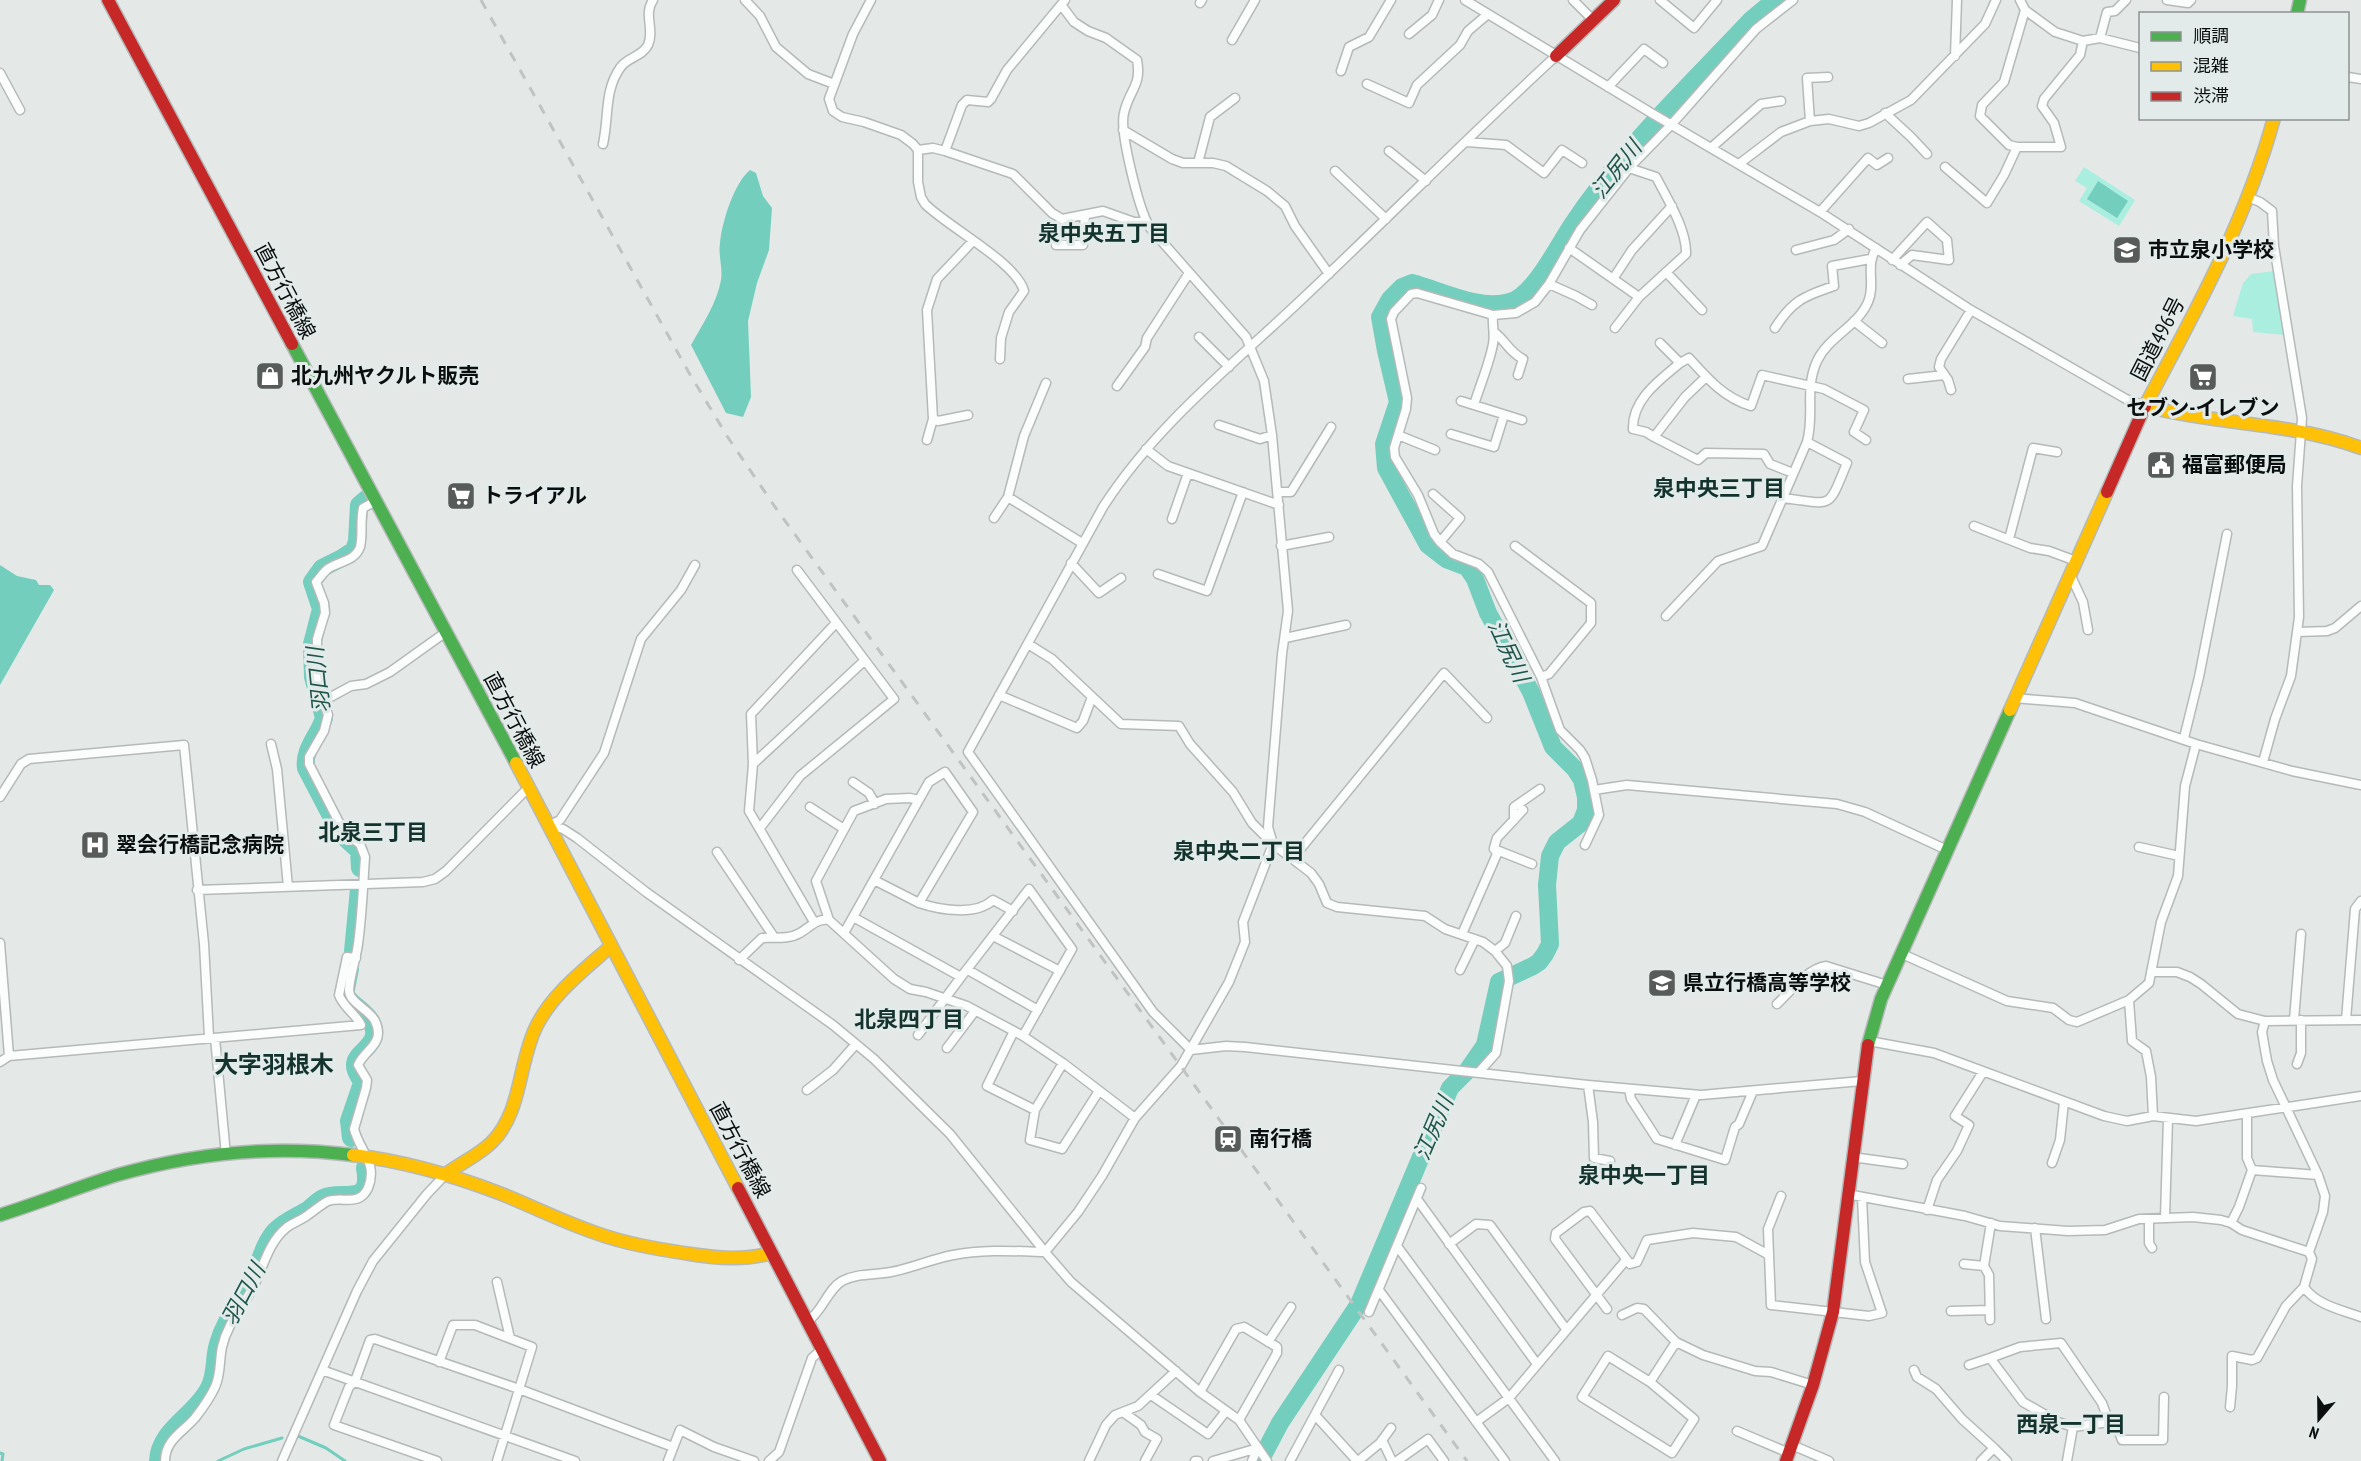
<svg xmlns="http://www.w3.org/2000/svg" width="2361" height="1461" viewBox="0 0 2361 1461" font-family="'PT Sans Narrow','Noto Sans JP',sans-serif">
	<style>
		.green { fill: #aaeedf }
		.water { fill: #73cebd }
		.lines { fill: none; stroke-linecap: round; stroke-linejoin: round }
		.stream { stroke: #73cebd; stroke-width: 3 }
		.river { stroke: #73cebd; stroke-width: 18 }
		.street-casing { stroke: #b5b9b8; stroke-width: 11 }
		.fast-casing { stroke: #b5b9b8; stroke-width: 15 }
		.slow-casing { stroke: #b5b9b8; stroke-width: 15 }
		.jam-casing { stroke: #b5b9b8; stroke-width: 15 }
		.street { stroke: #fbfcfc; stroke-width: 8 }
		.fast { stroke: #4caf50; stroke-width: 12 }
		.slow { stroke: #ffc107; stroke-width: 12 }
		.jam { stroke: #c62828; stroke-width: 12 }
		.rail { stroke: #c1c2c2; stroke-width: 3; stroke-dasharray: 10 10; stroke-linecap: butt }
		.labels { text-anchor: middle; stroke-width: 6; stroke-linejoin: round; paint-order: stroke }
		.poi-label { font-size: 21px; font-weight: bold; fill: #0b0e0e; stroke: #e2ebe9; text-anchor: start }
		.street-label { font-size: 21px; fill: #0b0e0e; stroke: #e2ebe9 }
		.water-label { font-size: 22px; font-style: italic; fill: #20554a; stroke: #e2ebe9 }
		.neighbourhood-label { font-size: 22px; font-weight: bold; fill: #13332c; stroke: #e2ebe9 }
		.quarter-label { font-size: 24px; font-weight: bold; fill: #13332c; stroke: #e2ebe9 }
	</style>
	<rect width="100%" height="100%" fill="#e4e9e8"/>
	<!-- green -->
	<path class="green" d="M2084,167L2135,200L2119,226L2079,201L2087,188L2075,181Z
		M2274,271L2284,335L2253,332L2252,319L2233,316L2243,283L2251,274Z"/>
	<!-- water -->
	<path class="water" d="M750,170L756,173L763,196L772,208L769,250L757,283L748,321L751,397L743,417L726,413L691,345C702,325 717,303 721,280C723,268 718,255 720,243C722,222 734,183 750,170Z
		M2098,181L2128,201L2117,218L2087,199Z
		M0,565L17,576L36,580L39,585H50L54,590L0,685Z"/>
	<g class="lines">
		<!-- stream -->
		<path class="stream" d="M298,1436L326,1448L345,1461
			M0,1453L3,1454L2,1461
			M218,1461L244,1449L282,1438"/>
		<!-- river -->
		<path class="river" d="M360,868L359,851L340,833L306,768C303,749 319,735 324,718L313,677L312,644L321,609L312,582L322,568L342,558L354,550L357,541L359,505L366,499
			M353,951L359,889
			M350,969L345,994C351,1005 365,1010 371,1021C384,1046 354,1050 355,1066C355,1072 360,1077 362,1083L349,1121L351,1138
			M158,1461C159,1429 196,1415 209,1388C217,1372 213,1360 218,1344C225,1319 238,1306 250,1284C259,1267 262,1246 275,1231C284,1221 298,1216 309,1209C314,1205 318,1200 323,1198C341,1189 372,1208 365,1168
			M1260,1461L1280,1423L1359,1304L1450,1088L1467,1071L1485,1045L1499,982L1533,966L1539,962L1545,954L1550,944L1547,885L1550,856L1557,842L1581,823L1586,810V797L1582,780L1575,769L1553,747L1531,692L1488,613L1475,579L1467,567L1446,559L1428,545L1386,468L1384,444L1398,402L1386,351L1380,317L1390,299L1402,287L1412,283C1442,291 1479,311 1510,302C1534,295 1558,246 1572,225C1622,149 1689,86 1751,20L1775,0"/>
		<!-- street casing -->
		<g class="street-casing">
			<path id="street" d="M745,0L760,16L776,47L808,74L834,84
				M871,0L853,34L829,99L833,111L842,117L864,122L901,135L913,144L918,150V182L921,197L925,204C948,227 1016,262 1024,291L1009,312L1001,338L1000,359
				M1465,0L1653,114L1820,212L1971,310L2126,399L2145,406
				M1573,0L1594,21
				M1660,0L1694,28L1717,0
				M2020,0L2025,10L2055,32L2083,41L2100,38L2140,48
				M2167,0L2188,3L2191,0
				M1200,3L1202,0
				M2025,10L2004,82L1982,105L1980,116L2009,145L2017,147H2061L2054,123L2042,106L2044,99L2080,55L2083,41
				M1409,34L1432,15L1439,0
				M2100,38L2107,12L2115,11L2126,0
				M1232,40L1255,0
				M1955,56L1957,0
				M1341,71L1349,47L1369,37L1391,0
				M0,73L20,110
				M2348,77L2361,79
				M1367,84L1409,103L1417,85L1460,45L1468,31L1488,14
				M1608,87L1644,49L1663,63
				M1885,113L1911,137L1927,154
				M1810,121L1807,78L1828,77
				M1123,130L1172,159L1183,163H1213L1226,166L1267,191L1285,206L1295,226L1329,274
				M1467,142L1506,145L1544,173L1562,150L1582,163
				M603,144C609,117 604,91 620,68C627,57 642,57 648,45C655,29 643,15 653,0
				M1712,147L1761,104L1781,101
				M918,150L933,148L945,151L1013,174L1052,213L1062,219L1103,211L1134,222H1147
				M945,151L962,105L967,100L988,102L991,99L1007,70L1065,0
				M1389,151L1426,181
				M1198,163L1210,117L1235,98
				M1739,164L1781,132L1810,121L1829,119L1859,126L1869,123L1911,100L1985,24L1996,0
				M1945,167L1987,203L2004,175L2017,147
				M1335,171L1386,219
				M2250,198L2260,202L2272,211L2274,246L2302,418L2297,486L2299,617L2291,676L2275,719L2263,762
				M1820,212L1868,158L1877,165L1888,158
				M1056,245H1083L1085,215
				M1569,248L1639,297L1686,254C1687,230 1667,198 1656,177L1629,168
				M1796,250L1834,240L1849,229
				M1892,260L1927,222L1947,240L1949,260L1912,255L1900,265
				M1666,272L1702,310
				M1613,279L1632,250L1672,206
				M1549,284L1576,296L1592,305
				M1854,321L1882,343
				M1615,328L1639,297
				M1775,328C1792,301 1804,296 1834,286L1832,266L1870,259
				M1494,332C1506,341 1509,352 1523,359L1518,375
				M1199,337L1229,367
				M1660,343L1680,363L1689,358C1707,378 1724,398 1751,406L1762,375L1824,389L1864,410L1854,432L1866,440
				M1706,377L1685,397L1654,437L1698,460L1706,453L1764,454L1770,464L1793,473
				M1908,379L1944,375
				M1117,386L1145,347L1147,338L1189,273
				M1951,390L1948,380L1939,367L1941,359L1971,310
				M1461,401L1522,420
				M1474,405C1480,385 1489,365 1493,344C1495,334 1492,325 1493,315
				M933,419L938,421L968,415
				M1219,425L1260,439L1272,435
				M1451,434L1494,447L1504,415
				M1398,435L1435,450
				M1654,437L1646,432L1633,429C1632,399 1660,380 1680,363
				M927,440L933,419L927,310L937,279L973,241
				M1146,449L1168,466L1279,505
				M1278,492H1291L1331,427
				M1433,494L1460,518L1440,542
				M1008,497L1024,436L1046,383
				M1783,498C1834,504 1827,511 1847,463L1807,442
				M994,518L1008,497L1082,543
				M1172,519L1188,473
				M1974,526L2030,548L2049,551L2076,561
				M2009,539L2033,448L2057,452
				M1281,546L1329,537
				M1515,546L1591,603V623L1549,674L1541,677L1560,730L1580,750L1585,758L1592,780L1599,815L1585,845
				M1071,563L1099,593L1121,578
				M1158,574L1207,591L1243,492
				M2070,574L2083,602L2088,630
				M1666,616L1718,561L1762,546L1807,442C1815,413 1804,390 1817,361C1828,337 1858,326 1868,302C1876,284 1865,268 1876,248
				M2298,632L2327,631L2335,628L2361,606
				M1285,638L1346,625
				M1028,644L1052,659L1121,724L1179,726L1190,744L1233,792L1252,823L1273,844L1311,873L1319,884L1327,903L1337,907L1425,916L1445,929L1483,942L1495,951L1507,966L1509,981L1496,1053L1479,1072
				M1541,677L1488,572L1479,564L1453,554L1440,542L1434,534L1418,495L1395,457L1394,448L1406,409L1407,398L1391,319L1394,312L1411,294L1417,293L1493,315L1516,313L1535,302L1549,284L1580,230L1629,168L1671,125L1756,29L1793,0
				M999,695L1077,728L1083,721L1092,697
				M2014,698L2075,703L2196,744L2292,771L2361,785
				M327,699L351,686L366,684L390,672L446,632
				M2184,738L2199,677L2227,534
				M271,744L277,769L288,887
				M753,764L864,661
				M853,782L869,793L875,804
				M1594,790L1627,785L1837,804L1865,812L1947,850
				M0,797L21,764L29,759L184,745L204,944L209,1037
				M810,807L844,829
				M1514,820V807L1540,789
				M550,825L563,829L577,838L646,892L833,1025L874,1059L950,1134L1045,1252L1071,1282L1200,1392L1239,1420L1267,1461
				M550,825L560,820L604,753L641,639L681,590L695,565
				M760,828L800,776L894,699L797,570
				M2139,847L2179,856
				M1494,849L1532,864
				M717,852L774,937
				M1293,858L1444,673L1487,718
				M874,880L919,903
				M197,890L423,882L435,879L446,871L528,788
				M853,917L961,977
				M829,920L816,881L854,811L886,799L910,798L919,800
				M814,922L749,811L753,764L751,714L835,624
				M844,933L929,782L945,772L973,812L919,903C940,910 976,916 993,900L1013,911
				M1462,934L1497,854L1494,848L1497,838L1523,810
				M993,936L1060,971
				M0,943L9,1056L0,1062
				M1495,951L1505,943L1516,916
				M1900,953L2007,1001L2053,1008L2069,1020L2077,1022L2129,1000L2149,983L2161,922L2178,876L2185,786L2196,744
				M739,960L762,938C774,937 788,940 800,933C810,927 817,918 829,920L894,979L910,989L926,992L967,1006L1023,1036L1063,1063L1135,1118
				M968,970L1038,1010
				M1460,970L1475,939
				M2151,972H2177L2190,977L2201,984L2238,1014L2265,1021L2262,1032L2267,1061L2273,1080L2318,1175L2325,1196L2323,1212L2309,1252L2312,1259L2304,1287C2316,1305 2342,1310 2361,1317
				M2129,1000L2132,1041L2146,1051L2151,1077L2153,1116
				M1777,1004C1791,991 1807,969 1826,966L1887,985
				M2294,1020L2301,934
				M2346,1020L2355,909L2361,901
				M2265,1021L2361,1020
				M1014,1031L987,1086L1035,1110
				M918,1035L961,977L1029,889L1072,949L1023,1036
				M215,1038L226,1155
				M1869,1041L1934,1053L2104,1116L2127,1121L2153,1116L2196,1121L2361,1096
				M947,1048L975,1011
				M1191,1050L1153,1012L968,752L1103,507C1155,426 1231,366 1300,301C1386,220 1469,136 1556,56
				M1191,1050L1226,1046L1245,1047L1588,1085L1701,1095L1862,1081
				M9,1056L361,1025C356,1014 343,1007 339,995L347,957L356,958
				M1063,1063L1035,1110L1030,1140L1062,1149L1099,1091
				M2297,1064L2301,1053V1020
				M1588,1085L1593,1122L1594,1158L1610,1161
				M1629,1089L1631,1099L1657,1139L1725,1160L1735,1127L1739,1124L1753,1091
				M807,1090L833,1070L856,1044
				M2247,1115V1158L2252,1170
				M1675,1145L1696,1095
				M1852,1157L1903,1164
				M2052,1163L2060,1140L2064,1102
				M1847,1194L1965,1216L2000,1226L2068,1231L2105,1230L2139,1219L2193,1217L2221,1220L2231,1223L2242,1230L2309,1252
				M1781,1196L1768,1229L1771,1305L1869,1316L1882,1313L1865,1262L1862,1198
				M1417,1199L1537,1364
				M1927,1210L1937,1180L1957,1151L1969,1125L1955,1116L1983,1072
				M2165,1217L2168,1119
				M2149,1219V1243L2152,1248
				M2231,1223L2239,1207L2252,1170L2318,1175
				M2035,1228L2046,1319
				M1449,1244L1476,1224L1490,1225L1566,1329
				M1397,1246L1555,1461
				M1045,1252L1078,1212L1102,1176L1135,1118L1181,1066L1229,982L1245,942L1243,922L1273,844L1268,827L1282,654L1288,611L1272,435L1264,381L1246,337L1158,237C1155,234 1151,230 1149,226C1139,209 1119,131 1124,113C1129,90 1142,86 1137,60L1106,38L1088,31L1074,22L1062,6
				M1964,1264L1984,1266
				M497,1282L510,1338
				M1379,1290L1505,1461
				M1607,1309L1555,1239L1556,1233L1584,1212L1590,1211L1630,1264L1637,1262L1647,1240L1693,1233L1736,1237L1769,1255
				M1951,1311L1990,1310
				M1369,1312L1421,1188
				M1622,1315L1637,1308L1644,1309L1676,1342
				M1990,1320L1989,1275L1984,1266L1991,1223
				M807,1322C823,1311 827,1290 842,1281C857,1273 875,1275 891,1272C912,1268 932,1259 953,1255C983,1249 1014,1251 1045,1252
				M1268,1342L1291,1307
				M1608,1356L1650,1382L1694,1419L1672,1453L1582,1397Z
				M439,1362L453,1325H475L532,1347L497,1461
				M1969,1365L1990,1358
				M322,1370L575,1461
				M1914,1370L1917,1377L1936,1389L1962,1419L1994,1448
				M1650,1382L1676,1342L1703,1355L1755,1371L1771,1372L1813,1385
				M1200,1392L1236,1329L1244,1327L1277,1347V1353L1239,1420
				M1151,1395L1208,1434L1226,1411
				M2230,1407L2232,1386V1356L2252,1360L2257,1358L2286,1306L2304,1287
				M1123,1412L1141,1425L1145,1432L1157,1439L1145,1461
				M1315,1415L1357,1461
				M1476,1422L1509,1398L1626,1260
				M2073,1427L2109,1422
				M1737,1431L1789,1453
				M1382,1440L1392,1461
				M1792,1445L1829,1461
				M165,1461C165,1440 183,1432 195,1418C202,1409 210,1398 215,1387C221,1374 219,1361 222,1347C227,1325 240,1310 251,1291C263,1270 267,1244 286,1228C292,1223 299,1221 305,1217C313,1212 320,1205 328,1201C343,1196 359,1207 368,1188C378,1163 360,1152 354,1129L366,1088L367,1080L358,1065C364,1050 386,1044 375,1021C370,1010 349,1003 349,990C350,975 356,959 358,944C362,915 363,886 365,857L360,844L344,832L309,764V757L324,731L328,715L317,678V639L325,613L324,603L316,582C320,578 324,571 329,568C340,561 355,561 360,547C363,535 360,521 363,508L376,501
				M282,1461L357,1291L373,1261L427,1194L446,1174
				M437,1461L334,1425L349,1387L355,1381L370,1340L375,1339L519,1389L673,1447
				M668,1461L680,1430L714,1447L754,1461
				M769,1461L779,1452L812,1358L822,1349
				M1089,1461L1106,1425L1115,1415L1138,1406L1176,1371
				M1195,1461H1198
				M1213,1461L1258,1448
				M1252,1461L1258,1448
				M1290,1461L1339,1370
				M1358,1461L1380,1443L1391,1428
				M1397,1461L1428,1439L1444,1461
				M1981,1461L1994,1448L2007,1461
				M2067,1461L2073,1427L2058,1422L2023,1402L1990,1358L2020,1347L2061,1343L2102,1403L2109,1422L2118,1429L2122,1440H2163L2164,1397"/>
		</g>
		<!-- fast casing -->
		<g class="fast-casing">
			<path id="fast" d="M2297,14L2300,0
				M292,344L516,763
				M1868,1045L1881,999L2010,710
				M0,1215C39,1203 78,1187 117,1175C194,1153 274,1145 353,1155"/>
		</g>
		<!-- slow casing -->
		<g class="slow-casing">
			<path id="slow" d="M2274,118C2246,221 2195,312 2145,406C2217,425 2291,422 2361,448
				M2010,710L2107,492
				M516,763L738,1188
				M353,1155C403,1161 452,1175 499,1193C532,1206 563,1222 596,1233C626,1244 658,1249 690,1254C717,1258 744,1261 771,1253
				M446,1174C461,1163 479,1155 492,1142C522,1112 518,1064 536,1027C552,994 584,970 611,946"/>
		</g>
		<!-- jam casing -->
		<g class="jam-casing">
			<path id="jam" d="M108,0L292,344
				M1556,56L1614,0
				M2107,492L2145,406
				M738,1188L880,1461
				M1786,1461L1813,1385L1833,1312L1868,1045"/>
		</g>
		<!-- street -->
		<use href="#street" class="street"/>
		<!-- fast -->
		<use href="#fast" class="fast"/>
		<!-- slow -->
		<use href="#slow" class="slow"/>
		<!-- jam -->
		<use href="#jam" class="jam"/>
		<!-- rail -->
		<path class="rail" d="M481,0L688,371L727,436L775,507L1467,1461"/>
	</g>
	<!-- icons -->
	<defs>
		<g id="school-square" transform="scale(1.5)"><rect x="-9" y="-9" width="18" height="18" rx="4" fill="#575b5a" stroke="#e2ebe9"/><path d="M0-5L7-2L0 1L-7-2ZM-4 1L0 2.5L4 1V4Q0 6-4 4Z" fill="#fff"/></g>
		<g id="shop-square" transform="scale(1.5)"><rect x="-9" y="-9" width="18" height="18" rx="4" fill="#575b5a" stroke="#e2ebe9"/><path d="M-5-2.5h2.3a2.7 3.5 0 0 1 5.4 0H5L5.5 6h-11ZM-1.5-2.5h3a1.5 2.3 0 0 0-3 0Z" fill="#fff"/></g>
		<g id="supermarket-square" transform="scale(1.5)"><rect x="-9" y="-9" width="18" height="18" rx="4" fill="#575b5a" stroke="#e2ebe9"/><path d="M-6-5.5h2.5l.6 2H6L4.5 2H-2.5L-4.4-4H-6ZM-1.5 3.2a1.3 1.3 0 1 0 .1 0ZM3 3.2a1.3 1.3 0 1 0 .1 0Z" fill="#fff"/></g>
		<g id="civic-square" transform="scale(1.5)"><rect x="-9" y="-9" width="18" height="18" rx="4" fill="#575b5a" stroke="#e2ebe9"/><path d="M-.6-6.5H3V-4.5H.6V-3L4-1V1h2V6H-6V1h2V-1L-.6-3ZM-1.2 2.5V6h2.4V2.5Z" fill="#fff"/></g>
		<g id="hospital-square" transform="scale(1.5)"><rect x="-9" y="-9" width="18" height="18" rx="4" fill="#575b5a" stroke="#e2ebe9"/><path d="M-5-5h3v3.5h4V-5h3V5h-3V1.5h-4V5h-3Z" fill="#fff"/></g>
		<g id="station-square" transform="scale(1.5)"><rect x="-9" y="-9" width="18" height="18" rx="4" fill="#575b5a" stroke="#e2ebe9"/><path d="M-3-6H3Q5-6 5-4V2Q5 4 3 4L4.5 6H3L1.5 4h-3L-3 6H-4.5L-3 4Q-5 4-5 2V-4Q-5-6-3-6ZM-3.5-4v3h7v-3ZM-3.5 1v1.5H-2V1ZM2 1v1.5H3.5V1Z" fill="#fff"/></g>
	</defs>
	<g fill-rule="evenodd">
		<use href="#school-square" x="2127" y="250"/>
		<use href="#shop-square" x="270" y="376"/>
		<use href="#supermarket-square" x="2203" y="377"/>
		<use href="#civic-square" x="2161" y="465"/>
		<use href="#supermarket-square" x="461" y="496"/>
		<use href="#hospital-square" x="95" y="845"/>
		<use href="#school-square" x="1662" y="983"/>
		<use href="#station-square" x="1228" y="1139"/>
	</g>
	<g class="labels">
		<!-- poi labels -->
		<g class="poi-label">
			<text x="2148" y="257">市立泉小学校</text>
			<text x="291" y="383">北九州ヤクルト販売</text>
			<text x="2203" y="415" text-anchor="middle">セブン-イレブン</text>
			<text x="2182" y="472">福富郵便局</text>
			<text x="482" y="503">トライアル</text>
			<text x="116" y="852">翠会行橋記念病院</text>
			<text x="1683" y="990">県立行橋高等学校</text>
			<text x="1249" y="1146">南行橋</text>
		</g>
		<!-- street labels -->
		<g class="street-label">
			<text transform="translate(285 291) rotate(62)" y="7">直方行橋線</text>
			<text transform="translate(2158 339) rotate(-63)" y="7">国道496号</text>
			<text transform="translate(514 720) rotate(62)" y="7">直方行橋線</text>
			<text transform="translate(740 1150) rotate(62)" y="7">直方行橋線</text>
		</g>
		<!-- water labels -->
		<g class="water-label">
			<text transform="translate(1616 169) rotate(-52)" y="8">江尻川</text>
			<text transform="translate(1509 651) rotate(65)" y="8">江尻川</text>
			<text transform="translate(318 680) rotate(-96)" y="8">羽口川</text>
			<text transform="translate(1433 1128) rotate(-67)" y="8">江尻川</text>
			<text transform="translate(243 1294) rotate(-62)" y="8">羽口川</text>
		</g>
		<!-- neighbourhood labels -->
		<g class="neighbourhood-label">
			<text x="1104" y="241">泉中央五丁目</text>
			<text x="1719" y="496">泉中央三丁目</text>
			<text x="373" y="840">北泉三丁目</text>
			<text x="1239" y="859">泉中央二丁目</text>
			<text x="909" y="1027">北泉四丁目</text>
			<text x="1644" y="1183">泉中央一丁目</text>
			<text x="2071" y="1432">西泉一丁目</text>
		</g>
		<!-- quarter labels -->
		<g class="quarter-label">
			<text x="274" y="1073">大字羽根木</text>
		</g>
	</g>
	<!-- legend -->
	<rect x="2139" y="12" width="210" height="108" fill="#e2ebe9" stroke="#8c9391" stroke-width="1.5"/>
	<rect x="2151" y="32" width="30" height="9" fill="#4caf50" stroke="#8c9391" stroke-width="1.5"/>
	<text x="2193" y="42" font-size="18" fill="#0b0e0e">順調</text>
	<rect x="2151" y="62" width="30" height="9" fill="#ffc107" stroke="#8c9391" stroke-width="1.5"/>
	<text x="2193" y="72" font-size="18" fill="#0b0e0e">混雑</text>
	<rect x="2151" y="92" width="30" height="9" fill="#c62828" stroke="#8c9391" stroke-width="1.5"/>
	<text x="2193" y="102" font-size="18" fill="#0b0e0e">渋滞</text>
	<!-- north arrow -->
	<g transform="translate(2319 1419) rotate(200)" stroke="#e2ebe9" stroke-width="4.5" paint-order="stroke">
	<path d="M0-4.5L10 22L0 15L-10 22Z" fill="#0b0e0e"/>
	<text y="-9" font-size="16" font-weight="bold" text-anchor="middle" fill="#0b0e0e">N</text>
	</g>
</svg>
